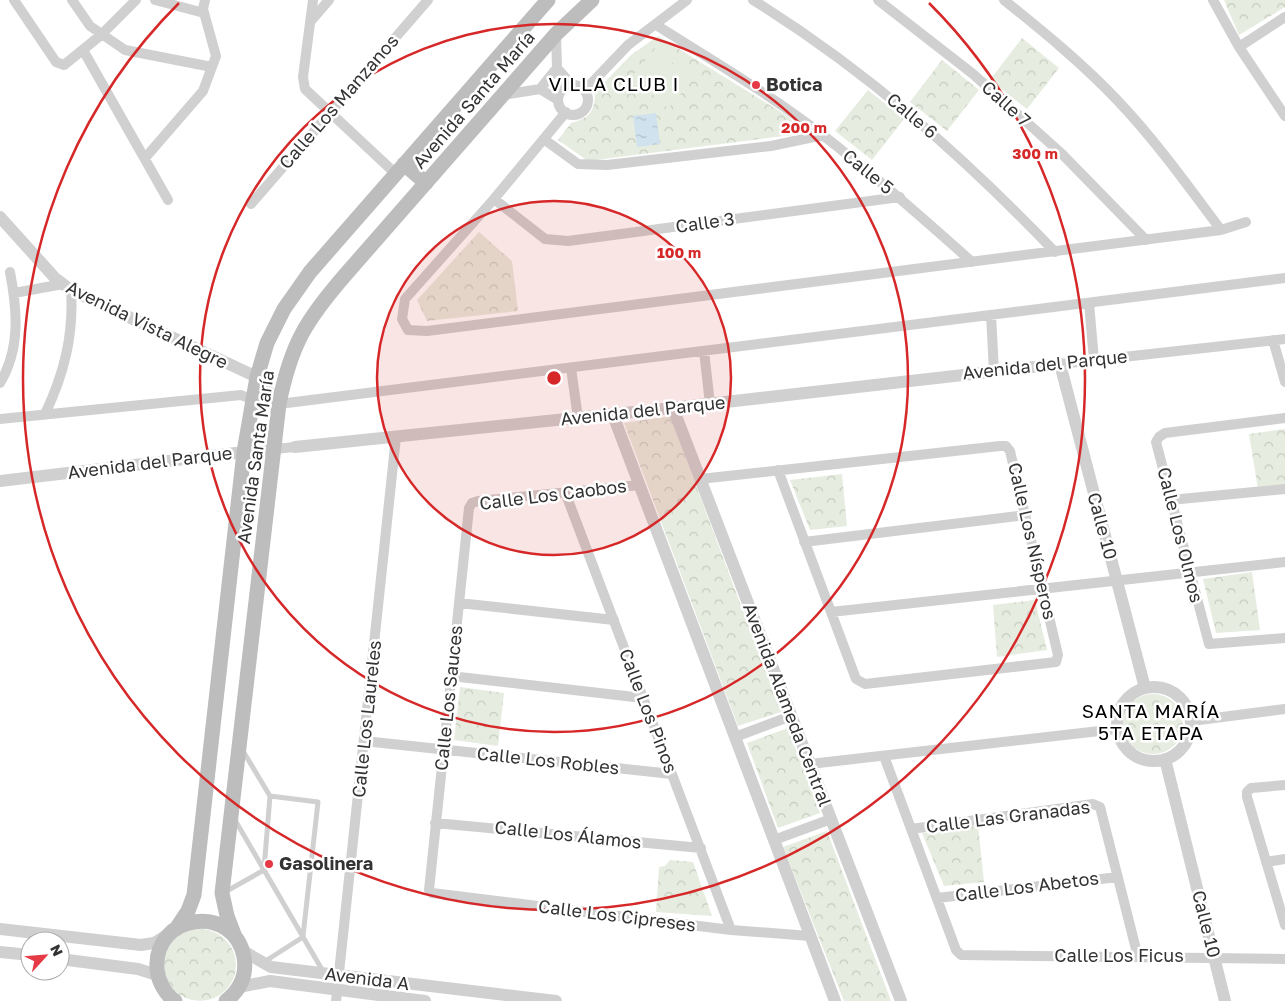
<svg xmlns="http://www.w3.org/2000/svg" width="1285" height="1001" viewBox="0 0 1285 1001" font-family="'Golos Text',sans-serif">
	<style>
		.park { fill: url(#park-crowns) }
		.pitch { fill: #e6ecdf }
		.water { fill: url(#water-ripples) }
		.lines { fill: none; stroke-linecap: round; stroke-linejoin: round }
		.service { stroke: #d0d0d0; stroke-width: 5 }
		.minor { stroke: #d0d0d0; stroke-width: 10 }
		.tertiary { stroke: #d0d0d0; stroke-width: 12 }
		.secondary { stroke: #bdbdbd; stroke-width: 15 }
		.ring { fill: none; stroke: #d62828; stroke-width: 2.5 }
		.poi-dot { fill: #e63946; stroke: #fff; stroke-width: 2 }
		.labels { text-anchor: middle; stroke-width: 5; stroke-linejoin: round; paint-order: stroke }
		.poi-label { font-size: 18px; font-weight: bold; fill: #333; stroke: #fff; text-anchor: start }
		.street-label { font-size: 18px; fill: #333; stroke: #fff }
		.neighbourhood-label { font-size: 19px; letter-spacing: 1px; fill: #000; stroke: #fff }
		.centre { fill: #d62828; stroke: #fff; stroke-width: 2.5 }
		.ring-label { font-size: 15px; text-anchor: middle; font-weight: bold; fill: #d62828; stroke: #fff; stroke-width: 5; stroke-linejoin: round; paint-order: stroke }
	</style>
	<defs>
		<pattern id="park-crowns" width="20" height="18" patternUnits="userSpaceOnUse" patternTransform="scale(1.25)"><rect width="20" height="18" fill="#e6ecdf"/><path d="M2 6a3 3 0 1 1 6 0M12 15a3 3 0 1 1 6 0" fill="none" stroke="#c6cbc0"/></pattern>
		<pattern id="water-ripples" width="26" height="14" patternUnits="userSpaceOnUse" patternTransform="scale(1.25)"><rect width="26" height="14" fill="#cfe2ee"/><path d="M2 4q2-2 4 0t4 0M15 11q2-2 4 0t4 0" fill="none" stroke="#b2c2cd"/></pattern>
	</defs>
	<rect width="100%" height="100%" fill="#fff"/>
	<!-- park -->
	<path class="park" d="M1224,0H1285V7L1239,35Z
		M658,36L789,117L794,123L791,135L588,161L558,140L571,123C590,118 595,111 595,92L631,55Z
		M1022,38L1059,68L1027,109L990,80Z
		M942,60L979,90L947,131L910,102Z
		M868,90L904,119L872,160L835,131Z
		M479,232L512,261L518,311L427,321L417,300Z
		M670,416L781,712L738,726L624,423Z
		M1285,429V486L1258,489L1249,434Z
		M842,474L847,526L810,530L790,480Z
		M1252,572L1260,630L1216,633L1203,579Z
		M1035,600L1047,650L997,657L993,605Z
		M460,687L504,693L498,746L454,740Z
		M1123 724a30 30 0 1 1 60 0a30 30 0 1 1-60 0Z
		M788,728L820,813L778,828L747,743Z
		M978,825L984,882L944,886L922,833Z
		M827,831L891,1001H844L783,847Z
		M670,860L693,862L712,916L656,912L659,867L665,866Z
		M164 965a36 36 0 1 1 72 0a36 36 0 1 1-72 0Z"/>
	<!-- pitch -->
	<path class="pitch" d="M659,44L676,59L647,91L631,77Z
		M679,62L696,76L668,109L652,94Z"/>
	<!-- water -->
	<path class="water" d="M656,113L660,144L637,147L633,116Z"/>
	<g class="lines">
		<!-- service -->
		<path class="service" d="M243,751L270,796L264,869
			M270,796L318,802L303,936
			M235,820L324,973
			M225,892L264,870
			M264,962L303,937"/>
		<!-- minor -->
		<path class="minor" d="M14,0L56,62L64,65L101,35L136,0
			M72,0L90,26L125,50L212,67
			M155,0L204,13
			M313,0L303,77L305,89L396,174
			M753,0C867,71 962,155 1055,252
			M878,0L973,74L1062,154L1146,240
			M1004,0C1044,32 1083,64 1118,101C1156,141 1188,186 1221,230
			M1213,0L1239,47L1285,116
			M310,22L329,0
			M656,25C712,60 771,95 824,136C875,176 924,219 972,262
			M556,34L557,68L572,85
			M1239,47L1285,17
			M83,50L168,200
			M558 100a15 15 0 1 1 30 0a15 15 0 1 1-30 0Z
			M540,89L557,68
			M585,90L628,45L687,0
			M503,95L540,89L558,100
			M566,112L494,199L405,299L402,319L408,330L427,331L1221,230L1246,222
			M545,140L578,164L607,165L771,146L823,135
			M145,158L203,91L216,56L203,9L205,0
			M494,199L545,239L568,241L900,197
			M251,204L428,0
			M14,293L63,284
			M1089,303L1094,360
			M991,315L994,371
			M1273,340L1285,382
			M704,351L710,404
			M1060,364L1285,339
			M571,368L578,418
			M0,383C21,348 17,309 10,272
			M279,404L1285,278
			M45,414C64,374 74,335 71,290
			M1285,418L1165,433L1159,437L1156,442L1209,644L1285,638
			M0,419L241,395L253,400
			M244,452L295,447
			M700,479L1000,446H1006L1010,451L1058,655L1056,662L865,684L856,679L778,470
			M640,485L478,501L472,503L469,508L429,890L432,893L731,930L810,936
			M565,492L731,930
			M1170,500L1285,489
			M804,542L1026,515
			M459,603L614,620
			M831,612L1285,562
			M451,676L643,698
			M1191,721L1285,709
			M735,737L791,716
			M364,741L672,774
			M884,756L956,950L961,955L1285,959
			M810,764L1117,729
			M1285,785L1251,788L1247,792V797L1285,925
			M435,823L701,848
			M911,829L1093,804L1100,807L1138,957
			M774,840L831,819
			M1266,862L1285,859
			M937,898L1118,877
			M336,1001L396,437"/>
		<!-- tertiary -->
		<path class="tertiary" d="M0,217L55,278L71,290L257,377L279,404
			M673,408L901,1001
			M613,415L835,1001
			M295,447L673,408L1060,364L1145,688
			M0,481L244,452
			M1117 724a37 37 0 1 1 74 0a37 37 0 1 1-74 0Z
			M1165,759L1225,1001
			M0,929L141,945L154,943L167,935
			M243,951L271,967L556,1001
			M0,952L30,955
			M60,959L138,969L157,975
			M239,987L270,981L425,1001"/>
		<!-- secondary -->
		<path class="secondary" d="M404,164L426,183
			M178,926L188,911L194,895L244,452L257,377L267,343L284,309L310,272L548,0
			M235,937L227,916L222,893L279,404C291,344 306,320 346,274L556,34L592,0
			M175,1001C165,994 158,981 157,969C153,913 234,903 244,957C247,975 240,990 226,1001"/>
	</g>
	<!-- distance rings -->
	<circle cx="554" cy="378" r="177" fill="#d62828" fill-opacity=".12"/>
	<g class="ring">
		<circle cx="554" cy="378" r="177"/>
		<circle cx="554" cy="378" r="354"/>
		<path d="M929 3A531 531 0 1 1 179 3"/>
	</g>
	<!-- markers -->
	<g class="poi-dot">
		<circle cx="756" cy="85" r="5"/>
		<circle cx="269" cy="864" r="5"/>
	</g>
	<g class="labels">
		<!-- poi labels -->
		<g class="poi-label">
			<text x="766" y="91">Botica</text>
			<text x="279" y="870">Gasolinera</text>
		</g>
		<!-- street labels -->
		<g class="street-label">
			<text transform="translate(474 100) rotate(-49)" y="6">Avenida Santa María</text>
			<text transform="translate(339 102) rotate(-49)" y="6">Calle Los Manzanos</text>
			<text transform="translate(1006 104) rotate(42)" y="6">Calle 7</text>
			<text transform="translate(912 116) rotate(40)" y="6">Calle 6</text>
			<text transform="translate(868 172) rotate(39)" y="6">Calle 5</text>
			<text transform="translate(705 223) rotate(-8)" y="6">Calle 3</text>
			<text transform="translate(147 325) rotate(26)" y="6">Avenida Vista Alegre</text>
			<text transform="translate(1045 365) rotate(-6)" y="6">Avenida del Parque</text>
			<text transform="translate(643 411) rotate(-6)" y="6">Avenida del Parque</text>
			<text transform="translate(256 457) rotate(-82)" y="6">Avenida Santa María</text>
			<text transform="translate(150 463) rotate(-7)" y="6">Avenida del Parque</text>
			<text transform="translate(553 495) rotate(-7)" y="6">Calle Los Caobos</text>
			<text transform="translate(1102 526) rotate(75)" y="6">Calle 10</text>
			<text transform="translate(1180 535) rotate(76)" y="6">Calle Los Olmos</text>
			<text transform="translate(1032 541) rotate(77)" y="6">Calle Los Nísperos</text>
			<text transform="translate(449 698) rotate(-84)" y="6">Calle Los Sauces</text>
			<text transform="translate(787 705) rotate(69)" y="6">Avenida Alameda Central</text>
			<text transform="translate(648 711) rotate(69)" y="6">Calle Los Pinos</text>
			<text transform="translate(367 719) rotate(-84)" y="6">Calle Los Laureles</text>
			<text transform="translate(548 761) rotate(6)" y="6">Calle Los Robles</text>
			<text transform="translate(1008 817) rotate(-7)" y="6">Calle Las Granadas</text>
			<text transform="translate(568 835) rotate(6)" y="6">Calle Los Álamos</text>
			<text transform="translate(1027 887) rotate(-7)" y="6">Calle Los Abetos</text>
			<text transform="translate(617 916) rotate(7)" y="6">Calle Los Cipreses</text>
			<text transform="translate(1206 924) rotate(76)" y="6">Calle 10</text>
			<text x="1119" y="962">Calle Los Ficus</text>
			<text transform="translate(367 979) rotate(7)" y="6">Avenida A</text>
		</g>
		<!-- neighbourhood labels -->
		<g class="neighbourhood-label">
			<text x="614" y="91">VILLA CLUB I</text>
			<text x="1151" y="718">SANTA MARÍA<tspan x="1151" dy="22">5TA ETAPA</tspan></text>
		</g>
	</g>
	<circle cx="554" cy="378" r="8" class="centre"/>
	<g class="ring-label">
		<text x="804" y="133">200 m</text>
		<text x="1035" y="159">300 m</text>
		<text x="679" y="258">100 m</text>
	</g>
	<!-- north arrow -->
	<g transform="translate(45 956) rotate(64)"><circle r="24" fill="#ffffff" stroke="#adadad"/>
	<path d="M0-4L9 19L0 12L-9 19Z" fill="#e63946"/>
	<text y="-8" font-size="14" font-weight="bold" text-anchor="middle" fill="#333333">N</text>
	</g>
</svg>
